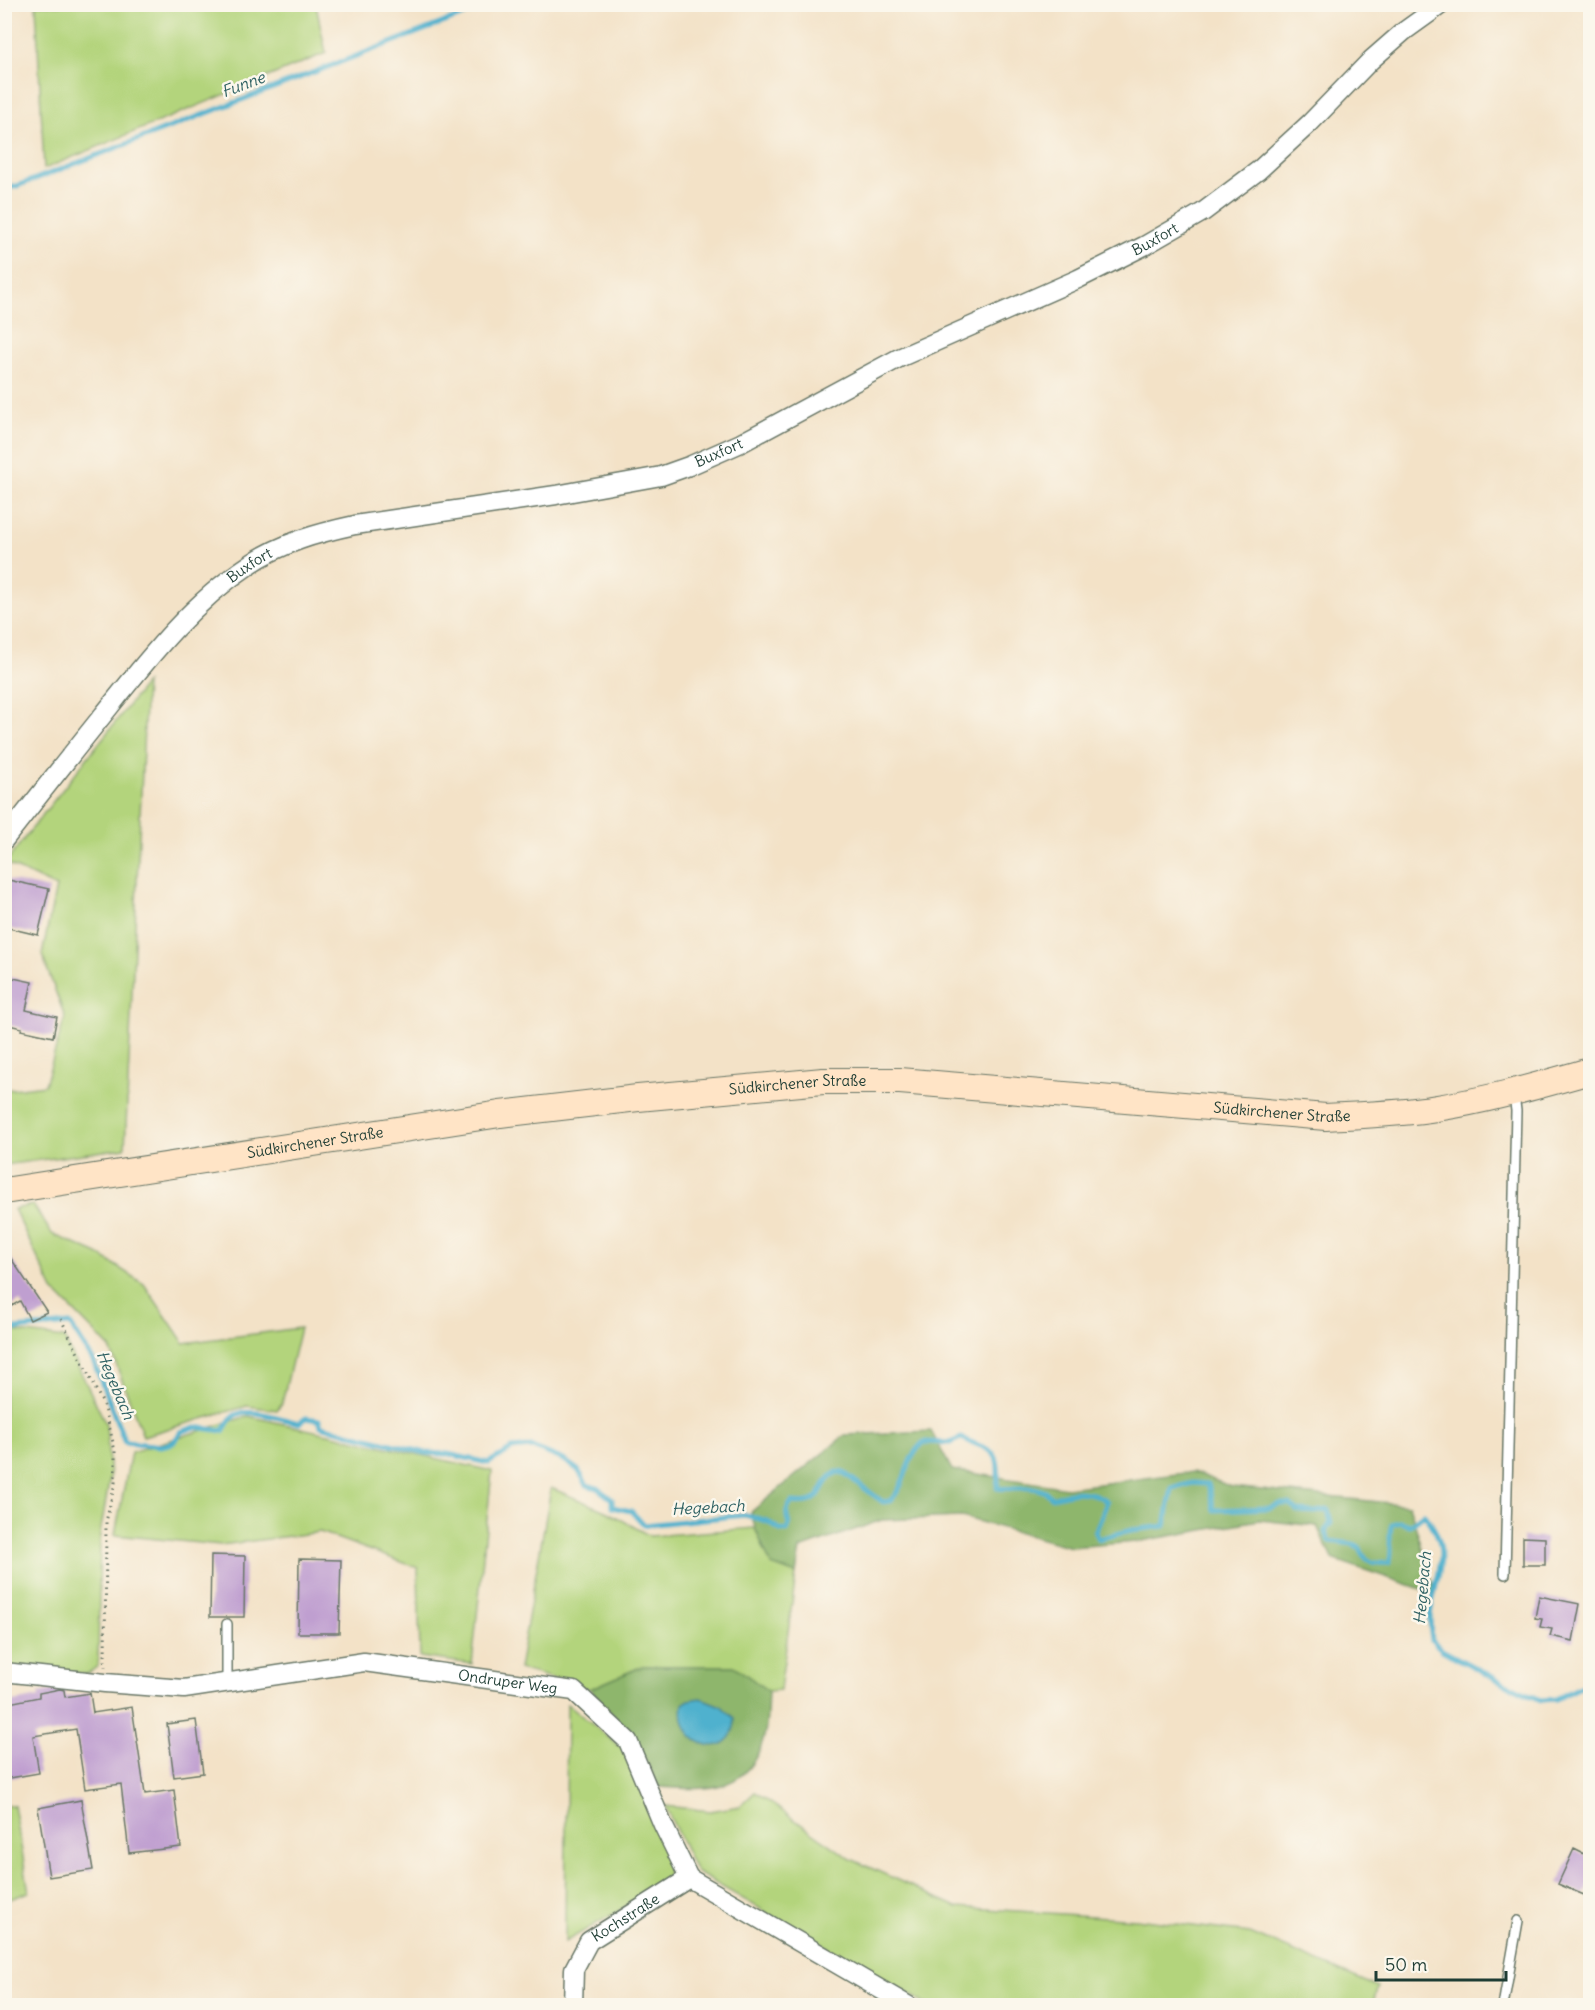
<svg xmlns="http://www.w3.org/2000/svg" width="1595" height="2010" viewBox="0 0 1595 2010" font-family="Delius,sans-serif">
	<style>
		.green { fill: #b3d47c; stroke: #698858; stroke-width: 1.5 }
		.forest { fill: #8eb66c; stroke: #567a50; stroke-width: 1.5 }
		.water { fill: #4fb1ce; stroke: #377781; stroke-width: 1.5 }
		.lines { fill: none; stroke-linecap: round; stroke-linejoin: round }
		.stream { stroke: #4fb1ce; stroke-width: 5 }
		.building { fill: #bf9fd0 }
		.lane-casing { stroke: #697767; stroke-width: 12 }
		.street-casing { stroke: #697767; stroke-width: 21 }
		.secondary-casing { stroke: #697767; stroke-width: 28 }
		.path { stroke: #697767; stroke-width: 3; stroke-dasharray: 1.5 4.5; stroke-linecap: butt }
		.lane { stroke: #fff; stroke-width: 9 }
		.street { stroke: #fff; stroke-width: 18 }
		.secondary { stroke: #ffe4c6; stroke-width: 26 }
		.labels { text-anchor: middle; stroke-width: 5; stroke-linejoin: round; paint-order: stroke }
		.street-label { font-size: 15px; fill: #1f3d34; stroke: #fbf7ec }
		.water-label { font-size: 16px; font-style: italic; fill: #2d6062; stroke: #fbf7ec }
	</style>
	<rect width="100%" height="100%" fill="#fbf7ec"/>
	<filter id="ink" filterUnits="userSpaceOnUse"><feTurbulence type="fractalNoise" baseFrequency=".0167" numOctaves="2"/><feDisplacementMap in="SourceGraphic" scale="12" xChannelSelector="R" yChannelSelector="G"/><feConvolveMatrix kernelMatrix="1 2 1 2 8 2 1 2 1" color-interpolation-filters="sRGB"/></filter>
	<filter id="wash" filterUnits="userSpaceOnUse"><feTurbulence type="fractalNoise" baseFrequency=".008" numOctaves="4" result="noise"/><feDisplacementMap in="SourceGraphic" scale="24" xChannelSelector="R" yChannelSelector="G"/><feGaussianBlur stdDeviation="1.35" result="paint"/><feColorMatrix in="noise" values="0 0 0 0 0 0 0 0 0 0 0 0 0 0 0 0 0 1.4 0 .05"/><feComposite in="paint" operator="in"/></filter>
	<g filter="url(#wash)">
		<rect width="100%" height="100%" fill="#f3e2c7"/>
		<!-- green -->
		<path class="green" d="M36,5H316L326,53L44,169Z
			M146,683L125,1148L5,1165V1090L45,1085L65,1017L42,955L56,887L5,863Z
			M33,1205L52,1234L98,1254L144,1284L184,1343L300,1328L282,1403L277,1410L247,1406L143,1436L110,1348L53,1290L14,1209Z
			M4,1330L64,1338L106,1424L110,1477L100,1534L98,1666L87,1674L5,1669Z
			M248,1416L492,1471L472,1664L420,1657L418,1568L320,1532L221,1545L115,1535L131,1452Z
			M551,1488L608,1512L650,1536L755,1528L771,1564L796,1574L780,1690L768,1691L734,1666H643L590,1689L519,1669Z
			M567,1704L623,1749L672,1858L665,1884L565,1942Z
			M755,1792L851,1859L957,1907L1136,1919L1250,1933L1378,1987L1372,2006L928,2005L696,1872L665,1806L710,1811L740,1806Z
			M14,1805L29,1892L5,1901V1806Z"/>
		<!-- forest -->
		<path class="forest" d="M931,1431L952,1470L1067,1488L1193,1472L1232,1487L1409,1505L1436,1594L1332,1559L1317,1526L1259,1520L1136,1542L1071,1547L962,1517L882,1520L800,1549L796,1574L771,1565L755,1528L751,1512L845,1435Z
			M643,1666H734L768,1691C767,1706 768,1723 764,1737C748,1794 708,1790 659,1787L637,1743L590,1689Z"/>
		<!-- water -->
		<path class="water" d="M701,1698L721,1706L735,1718C735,1764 675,1748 683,1704L689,1700Z"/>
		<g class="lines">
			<!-- stream -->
			<path class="stream" d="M4,189L17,186L492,4
				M4,1330L70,1324L93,1360L125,1442L161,1446L173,1443L181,1432L195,1427L223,1431C226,1427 229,1419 234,1416C246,1406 285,1420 299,1423L306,1418L319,1420L321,1426L426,1453L448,1454L488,1463L512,1449L532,1447L564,1460L578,1470L587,1485L597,1488L612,1499V1507L631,1511L644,1525L745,1515L767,1521L780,1530L787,1531L789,1524C786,1516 785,1510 792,1502C828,1506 814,1486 837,1472L844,1473L883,1502L890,1501C908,1483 904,1459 924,1442L950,1443L961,1438C994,1452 1002,1449 997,1488C1016,1491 1038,1481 1052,1498C1071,1491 1091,1488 1107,1502L1095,1533L1098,1539L1132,1530L1165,1526L1172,1488L1193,1483L1208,1484L1214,1510L1269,1508L1280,1504H1290L1297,1511L1315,1512L1328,1510L1331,1523L1325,1531L1330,1541L1353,1544L1360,1548C1365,1563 1375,1564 1389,1563C1395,1548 1386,1538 1392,1524L1399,1522L1410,1525L1424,1514C1456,1552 1434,1575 1430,1617C1430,1624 1431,1633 1432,1640L1442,1650L1504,1683L1541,1700L1556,1699L1590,1682"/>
		</g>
		<g id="blocks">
			<!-- building -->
			<path class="building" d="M4,879L49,889L38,935L4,927Z
				M4,976L32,982L26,1010L57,1017L53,1037L21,1030L22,1028L4,1024Z
				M4,1248L47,1312L30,1320L20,1301L10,1307L4,1299Z
				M1523,1537L1545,1538V1565H1523Z
				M211,1555L245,1556L244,1617H210Z
				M299,1559L341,1560L339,1633H298Z
				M1539,1596L1580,1604L1573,1641L1550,1636L1552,1629L1540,1627L1542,1619L1535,1618Z
				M60,1689L64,1690L65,1697L90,1693L93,1713L132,1707L145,1794L174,1790L181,1847L129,1853L121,1784L85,1789L76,1729L33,1736L39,1773L4,1779V1704L39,1697V1693Z
				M196,1720L203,1773L174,1777L167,1724Z
				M81,1800L93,1870L49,1877L38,1808Z
				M1574,1849L1590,1857V1881L1584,1895L1558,1884Z"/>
		</g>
	</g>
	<g filter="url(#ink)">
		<use href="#blocks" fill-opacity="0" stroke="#697767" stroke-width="1.5"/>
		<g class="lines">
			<!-- lane casing -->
			<g class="lane-casing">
				<path id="lane" d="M1505,1574L1516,1111L1514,1094
					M227,1683V1624
					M1503,2006L1518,1921"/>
			</g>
			<!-- street casing -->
			<g class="street-casing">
				<g id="street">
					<path id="s1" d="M4,840C37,798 70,756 103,715C147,660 190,604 249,565C281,543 318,533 355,525L556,495L661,476L689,466L741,443L899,358L1078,279L1144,246L1203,212L1259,170L1310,123L1371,60L1403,32L1442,4"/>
					<path id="s2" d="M4,1672L105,1683L184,1689L364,1662L574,1691L628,1741L663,1825L689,1878L909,2006"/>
					<path id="s3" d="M573,2006L574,1969L589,1941L689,1878"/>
				</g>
			</g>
			<!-- secondary casing -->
			<g class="secondary-casing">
				<g id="secondary">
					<path id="s4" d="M4,1191L500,1114L638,1098L823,1081H900L1326,1117C1363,1115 1400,1114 1437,1108C1489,1100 1540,1085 1590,1071"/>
				</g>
			</g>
			<!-- path -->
			<path class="path" d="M61,1319L105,1408L115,1451V1483L106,1522L105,1667"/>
			<!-- lane -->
			<use href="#lane" class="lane"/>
			<!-- street -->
			<use href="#street" class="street"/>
			<!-- secondary -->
			<use href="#secondary" class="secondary"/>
		</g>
	</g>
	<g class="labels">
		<!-- street labels -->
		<g class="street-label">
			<text dy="5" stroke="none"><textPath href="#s1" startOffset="1342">Buxfort</textPath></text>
			<text dy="5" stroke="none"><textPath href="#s1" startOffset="856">Buxfort</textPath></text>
			<text dy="5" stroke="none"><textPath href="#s1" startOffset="370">Buxfort</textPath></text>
			<text dy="5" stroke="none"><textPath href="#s4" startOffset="801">Südkirchener Straße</textPath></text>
			<text dy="5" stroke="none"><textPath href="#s4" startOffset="1287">Südkirchener Straße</textPath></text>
			<text dy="5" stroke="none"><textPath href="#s4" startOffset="315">Südkirchener Straße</textPath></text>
			<text dy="5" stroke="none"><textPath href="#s2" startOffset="508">Ondruper Weg</textPath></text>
			<text dy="5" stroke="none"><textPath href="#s3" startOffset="112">Kochstraße</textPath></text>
		</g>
		<!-- water labels -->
		<g class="water-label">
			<text transform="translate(243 84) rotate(-21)" y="6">Funne</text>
			<text transform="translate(116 1385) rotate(67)" y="6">Hegebach</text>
			<text transform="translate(708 1507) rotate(-3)" y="6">Hegebach</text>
			<text transform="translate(1422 1588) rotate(-85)" y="6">Hegebach</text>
		</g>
	</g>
	<!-- margin -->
	<rect width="1595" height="2010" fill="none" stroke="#fbf7ec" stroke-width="24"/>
	<!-- scale -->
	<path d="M1376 1971v9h130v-9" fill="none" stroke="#1f3d34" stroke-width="3"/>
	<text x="1385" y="1971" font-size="18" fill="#1f3d34" stroke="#fbf7ec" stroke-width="4.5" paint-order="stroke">50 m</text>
</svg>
